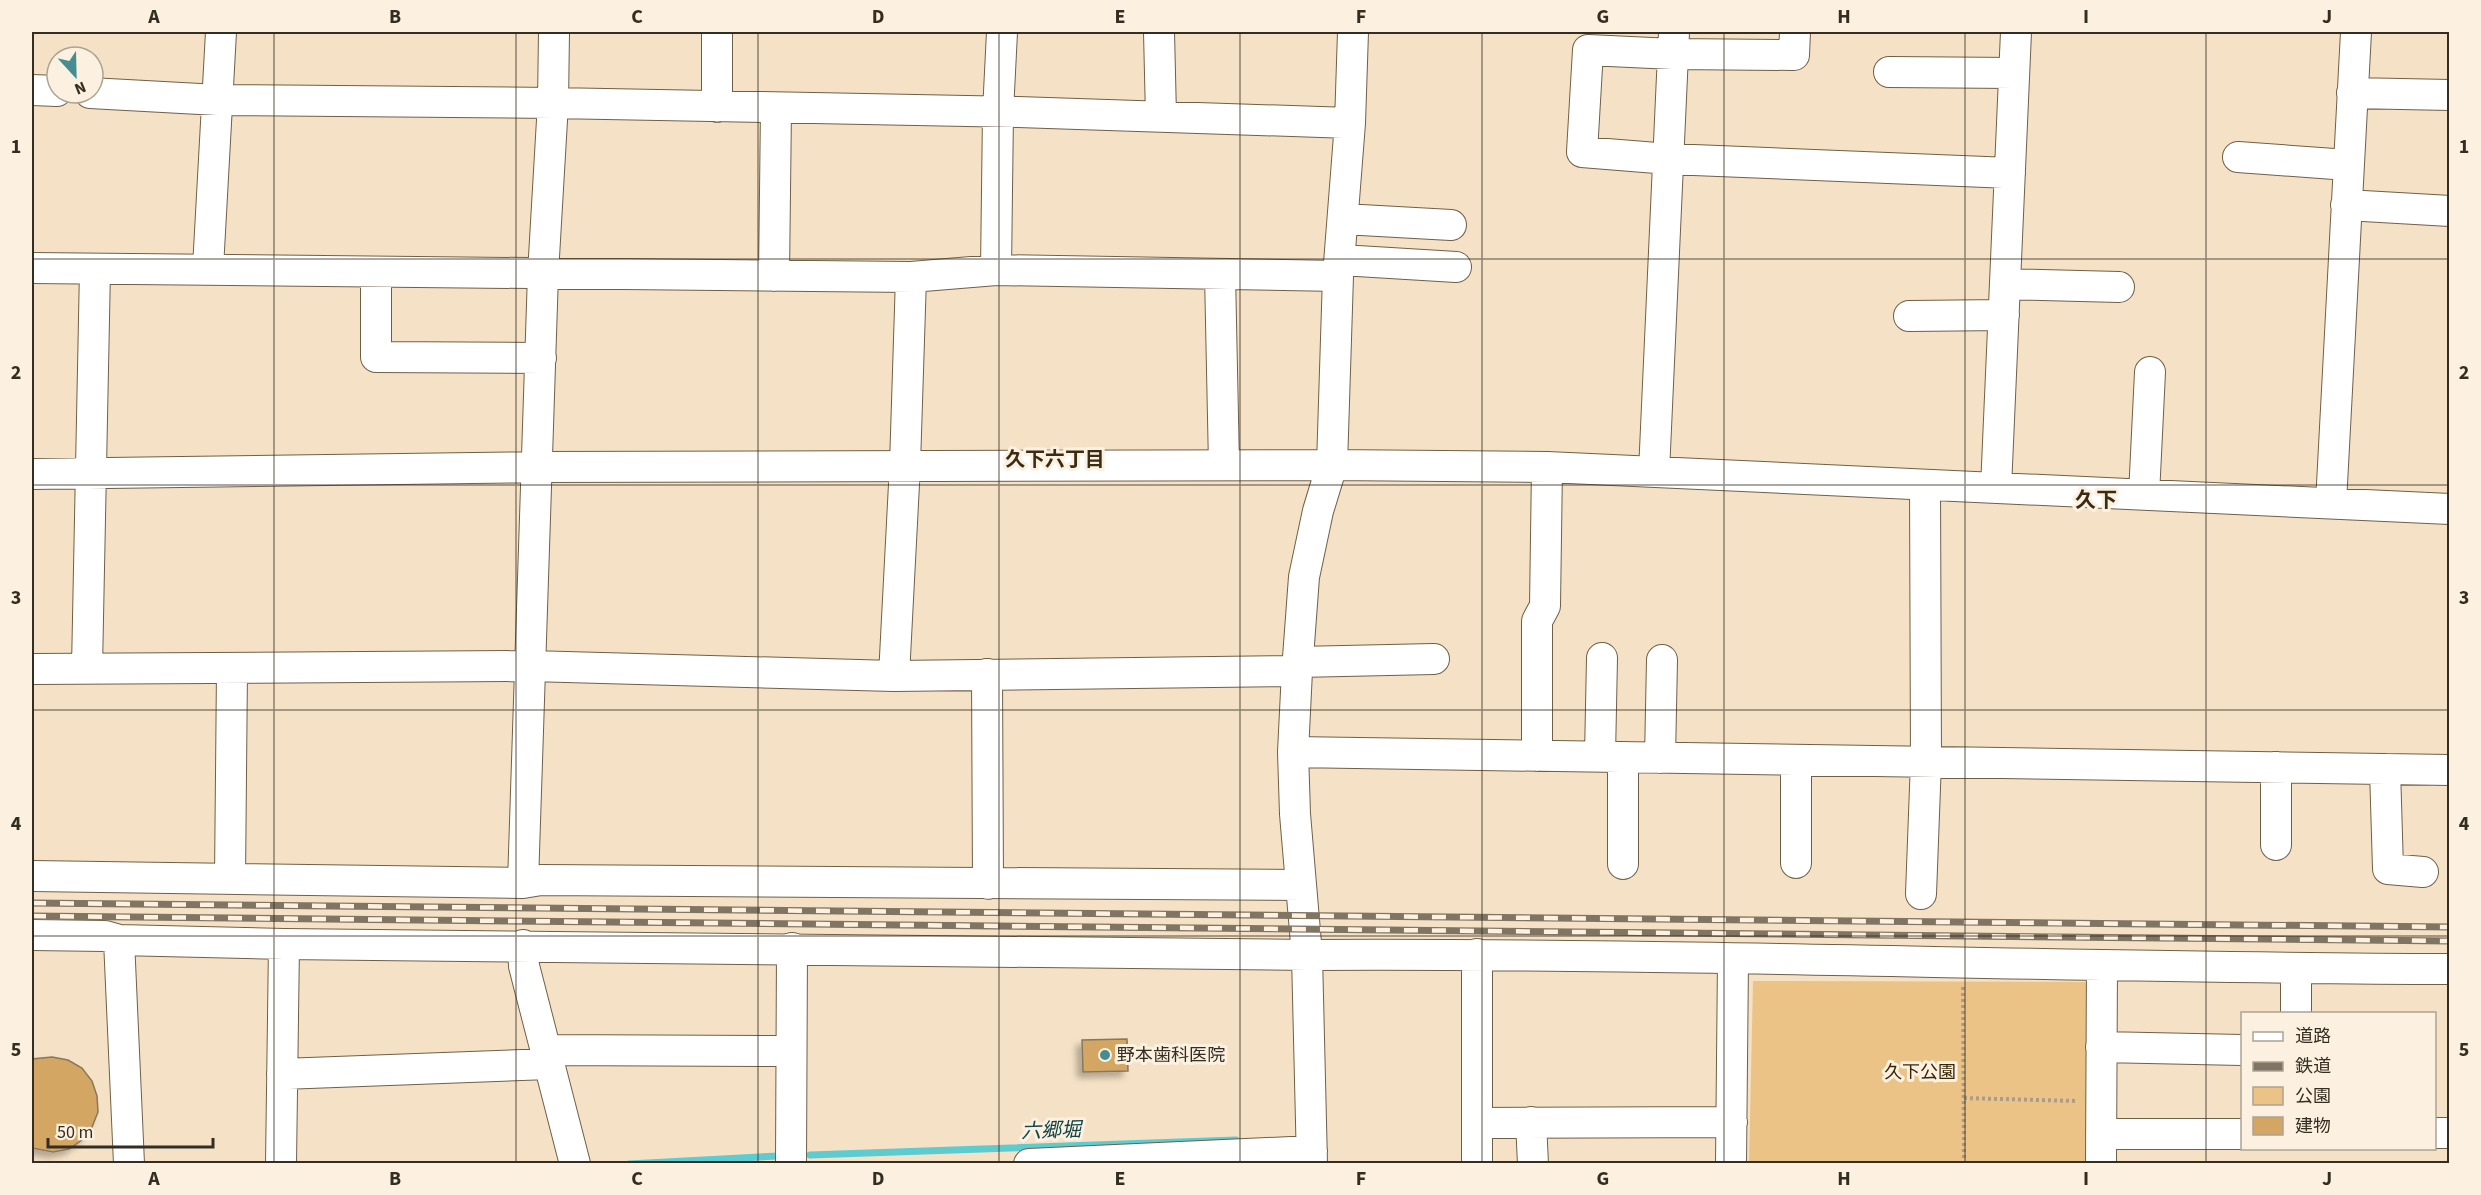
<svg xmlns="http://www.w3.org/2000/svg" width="2481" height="1195" viewBox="0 0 2481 1195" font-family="'Source Sans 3','Noto Sans JP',sans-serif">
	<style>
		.green { fill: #ebc386 }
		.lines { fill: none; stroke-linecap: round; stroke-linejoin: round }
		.stream { stroke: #5dccd0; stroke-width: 7 }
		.building { fill: #d3a763; stroke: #88775e; stroke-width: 1.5; filter: url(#shadow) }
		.minor-casing { stroke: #705f47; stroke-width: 32 }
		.path { stroke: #aa9c87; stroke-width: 4; stroke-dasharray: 3 3; stroke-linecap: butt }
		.minor { stroke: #fff; stroke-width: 30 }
		.rail-casing { stroke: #807463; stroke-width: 7 }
		.rail { stroke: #fcf1e0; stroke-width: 4.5; stroke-dasharray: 14; stroke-linecap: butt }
		.grid { fill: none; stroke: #342d22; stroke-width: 1.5; stroke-opacity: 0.55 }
		.poi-dot { fill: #458d90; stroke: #fcf1e0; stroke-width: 2 }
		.labels { text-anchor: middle; stroke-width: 6; stroke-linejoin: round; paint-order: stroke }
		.poi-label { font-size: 18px; fill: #342d22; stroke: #fcf1e0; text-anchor: start }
		.park-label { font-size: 18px; fill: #372606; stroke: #fcf1e0 }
		.neighbourhood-label { font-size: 20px; font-weight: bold; fill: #3a2b14; stroke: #fcf1e0 }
		.water-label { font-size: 20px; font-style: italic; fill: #124547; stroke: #fcf1e0 }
		.quarter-label { font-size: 21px; font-weight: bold; fill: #3a2b14; stroke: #fcf1e0 }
		.neatline { fill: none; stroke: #342d22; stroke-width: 2 }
		.grid-label { font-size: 20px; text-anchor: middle; font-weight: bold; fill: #342d22 }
	</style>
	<defs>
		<filter id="shadow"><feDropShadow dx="-5.5" dy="5.5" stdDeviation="3" flood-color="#0004"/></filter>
	</defs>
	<rect width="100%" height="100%" fill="#f5e2c6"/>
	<!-- green -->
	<path class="green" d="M1753,981L2085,982L2091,992L2089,1163L1749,1164Z"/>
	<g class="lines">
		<!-- stream -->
		<path class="stream" d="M810,1155L1236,1140
			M629,1164L778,1156"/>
	</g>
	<!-- building -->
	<path class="building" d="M1127,1039L1128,1071L1083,1072L1082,1040Z
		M52,1057L68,1060L82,1068L92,1081L97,1096L98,1112L92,1127L82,1140L69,1149L53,1152L32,1148V1059Z"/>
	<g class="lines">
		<!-- minor casing -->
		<g class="minor-casing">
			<path id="minor" d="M717,32V107
				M1159,32L1161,116
				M1795,32L1794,55L1673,54L1588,50L1582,152L1669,159L2010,173
				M1889,72L2014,73
				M32,90L57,91
				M90,93L218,100L553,103L1018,112L1350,123
				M2352,93L2450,95
				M2238,157L2348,165
				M2346,205L2450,211
				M1343,219L1451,225
				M1341,260L1456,267
				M32,268L911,277L996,270L1338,276
				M208,268L221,32
				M996,270L998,112L1002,32
				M376,272V357L541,358
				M1220,274L1224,465
				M774,276L776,108
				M2005,284L2119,287
				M1909,316L2004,315
				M1654,472L1674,32
				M32,474L538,467L1332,465L1547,467L2450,509
				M1996,488L2016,32
				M2144,495L2150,372
				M2331,503L2356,32
				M1298,662L1434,659
				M87,668L95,269
				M32,669L530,666L894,676L1297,671
				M987,674L988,884
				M894,676L905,465L911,277
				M1293,752L2450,770
				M1537,756V621L1545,606L1547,467
				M1600,756L1602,658
				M1623,757V864
				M1660,758L1662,660
				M1796,760V863
				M2385,769L2388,869L2423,872
				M2276,845V767
				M32,876L523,883L541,880L1301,885
				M230,879L232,669
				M523,883L543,274L553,103L554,32
				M1921,894L1926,761L1925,485
				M32,935L105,936L119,940
				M523,945L524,966L575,1164
				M1477,954V1164
				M2296,1014V968
				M2101,1047L2242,1050
				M546,1050L791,1051
				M282,1074L549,1064
				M1531,1122L1533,1164
				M1478,1123L1732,1122
				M2434,1133H2450
				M2101,1134H2242
				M129,1164L119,940L284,944L1307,955C1688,953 2069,968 2450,969
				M281,1164L284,944
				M791,1164L792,948
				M1029,1164L1312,1151
				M1312,1164L1307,955L1295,814L1293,752L1297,671L1304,577L1318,511L1332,465L1338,276L1350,123L1353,32
				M1731,1164L1733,959
				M2101,1164L2102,965"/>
		</g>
		<!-- path -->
		<path class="path" d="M1963,987L1964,1164
			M1964,1098L2077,1101"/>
		<!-- minor -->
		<use href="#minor" class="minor"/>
		<!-- rail casing -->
		<g class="rail-casing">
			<path id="rail" d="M32,903L2450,927
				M32,916L2450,941"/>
		</g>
		<!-- rail -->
		<use href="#rail" class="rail"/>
	</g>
	<!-- grid -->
	<path class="grid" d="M274,32V1164M516,32V1164M758,32V1164M999,32V1164M1240,32V1164M1482,32V1164M1724,32V1164M1965,32V1164M2206,32V1164M32,259H2450M32,485H2450M32,710H2450M32,936H2450"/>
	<!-- markers -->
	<circle class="poi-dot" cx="1105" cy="1055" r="6"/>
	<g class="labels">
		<!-- poi labels -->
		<g class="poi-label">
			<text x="1117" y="1061">野本歯科医院</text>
		</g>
		<!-- park labels -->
		<g class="park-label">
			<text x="1920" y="1078">久下公園</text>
		</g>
		<!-- neighbourhood labels -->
		<g class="neighbourhood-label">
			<text x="1055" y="466">久下六丁目</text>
		</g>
		<!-- water labels -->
		<g class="water-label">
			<text transform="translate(1051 1130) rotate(-2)" y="7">六郷堀</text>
		</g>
		<!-- quarter labels -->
		<g class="quarter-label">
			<text x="2096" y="507">久下</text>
		</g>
	</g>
	<!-- border -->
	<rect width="2481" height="1195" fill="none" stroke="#fcf1e0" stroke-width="66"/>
	<!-- legend -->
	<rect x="2241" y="1012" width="195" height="138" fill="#fcf1e0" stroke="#aca394" stroke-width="1.5"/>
	<rect x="2253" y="1032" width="30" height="9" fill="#ffffff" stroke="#aca394" stroke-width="1.5"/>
	<text x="2295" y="1042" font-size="18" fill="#342d22">道路</text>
	<rect x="2253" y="1062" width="30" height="9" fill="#807463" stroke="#aca394" stroke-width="1.5"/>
	<text x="2295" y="1072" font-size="18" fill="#342d22">鉄道</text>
	<rect x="2253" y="1087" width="30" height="18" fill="#ebc386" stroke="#aca394" stroke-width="1.5"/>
	<text x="2295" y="1102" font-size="18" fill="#342d22">公園</text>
	<rect x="2253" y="1117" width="30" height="18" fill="#d3a763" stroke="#aca394" stroke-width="1.5"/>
	<text x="2295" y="1132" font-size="18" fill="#342d22">建物</text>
	<!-- north arrow -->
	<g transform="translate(75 75) rotate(158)"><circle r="28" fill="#fcf1e0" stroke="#aca394" stroke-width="1.5"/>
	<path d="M0-4.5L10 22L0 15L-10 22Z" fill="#458d90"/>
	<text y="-9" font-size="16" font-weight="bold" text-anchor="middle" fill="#342d22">N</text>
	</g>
	<!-- scale -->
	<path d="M48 1138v9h165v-9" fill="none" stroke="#342d22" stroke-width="3"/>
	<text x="57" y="1138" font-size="18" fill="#342d22" stroke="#fcf1e0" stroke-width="4.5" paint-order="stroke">50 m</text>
	<rect x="33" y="33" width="2415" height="1129" class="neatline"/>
	<g class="grid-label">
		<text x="154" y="23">A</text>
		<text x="395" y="23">B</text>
		<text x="637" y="23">C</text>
		<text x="878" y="23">D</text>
		<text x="1120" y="23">E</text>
		<text x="1361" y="23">F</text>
		<text x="1603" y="23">G</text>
		<text x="1844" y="23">H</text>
		<text x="2086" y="23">I</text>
		<text x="2327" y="23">J</text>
		<text x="16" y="153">1</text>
		<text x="2464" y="153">1</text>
		<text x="16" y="379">2</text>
		<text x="2464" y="379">2</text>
		<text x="16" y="604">3</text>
		<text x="2464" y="604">3</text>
		<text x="16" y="830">4</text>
		<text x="2464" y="830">4</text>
		<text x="16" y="1056">5</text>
		<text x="2464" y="1056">5</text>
		<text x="154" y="1185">A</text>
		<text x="395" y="1185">B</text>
		<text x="637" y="1185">C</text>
		<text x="878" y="1185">D</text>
		<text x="1120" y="1185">E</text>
		<text x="1361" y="1185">F</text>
		<text x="1603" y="1185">G</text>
		<text x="1844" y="1185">H</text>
		<text x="2086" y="1185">I</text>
		<text x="2327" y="1185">J</text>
	</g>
</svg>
